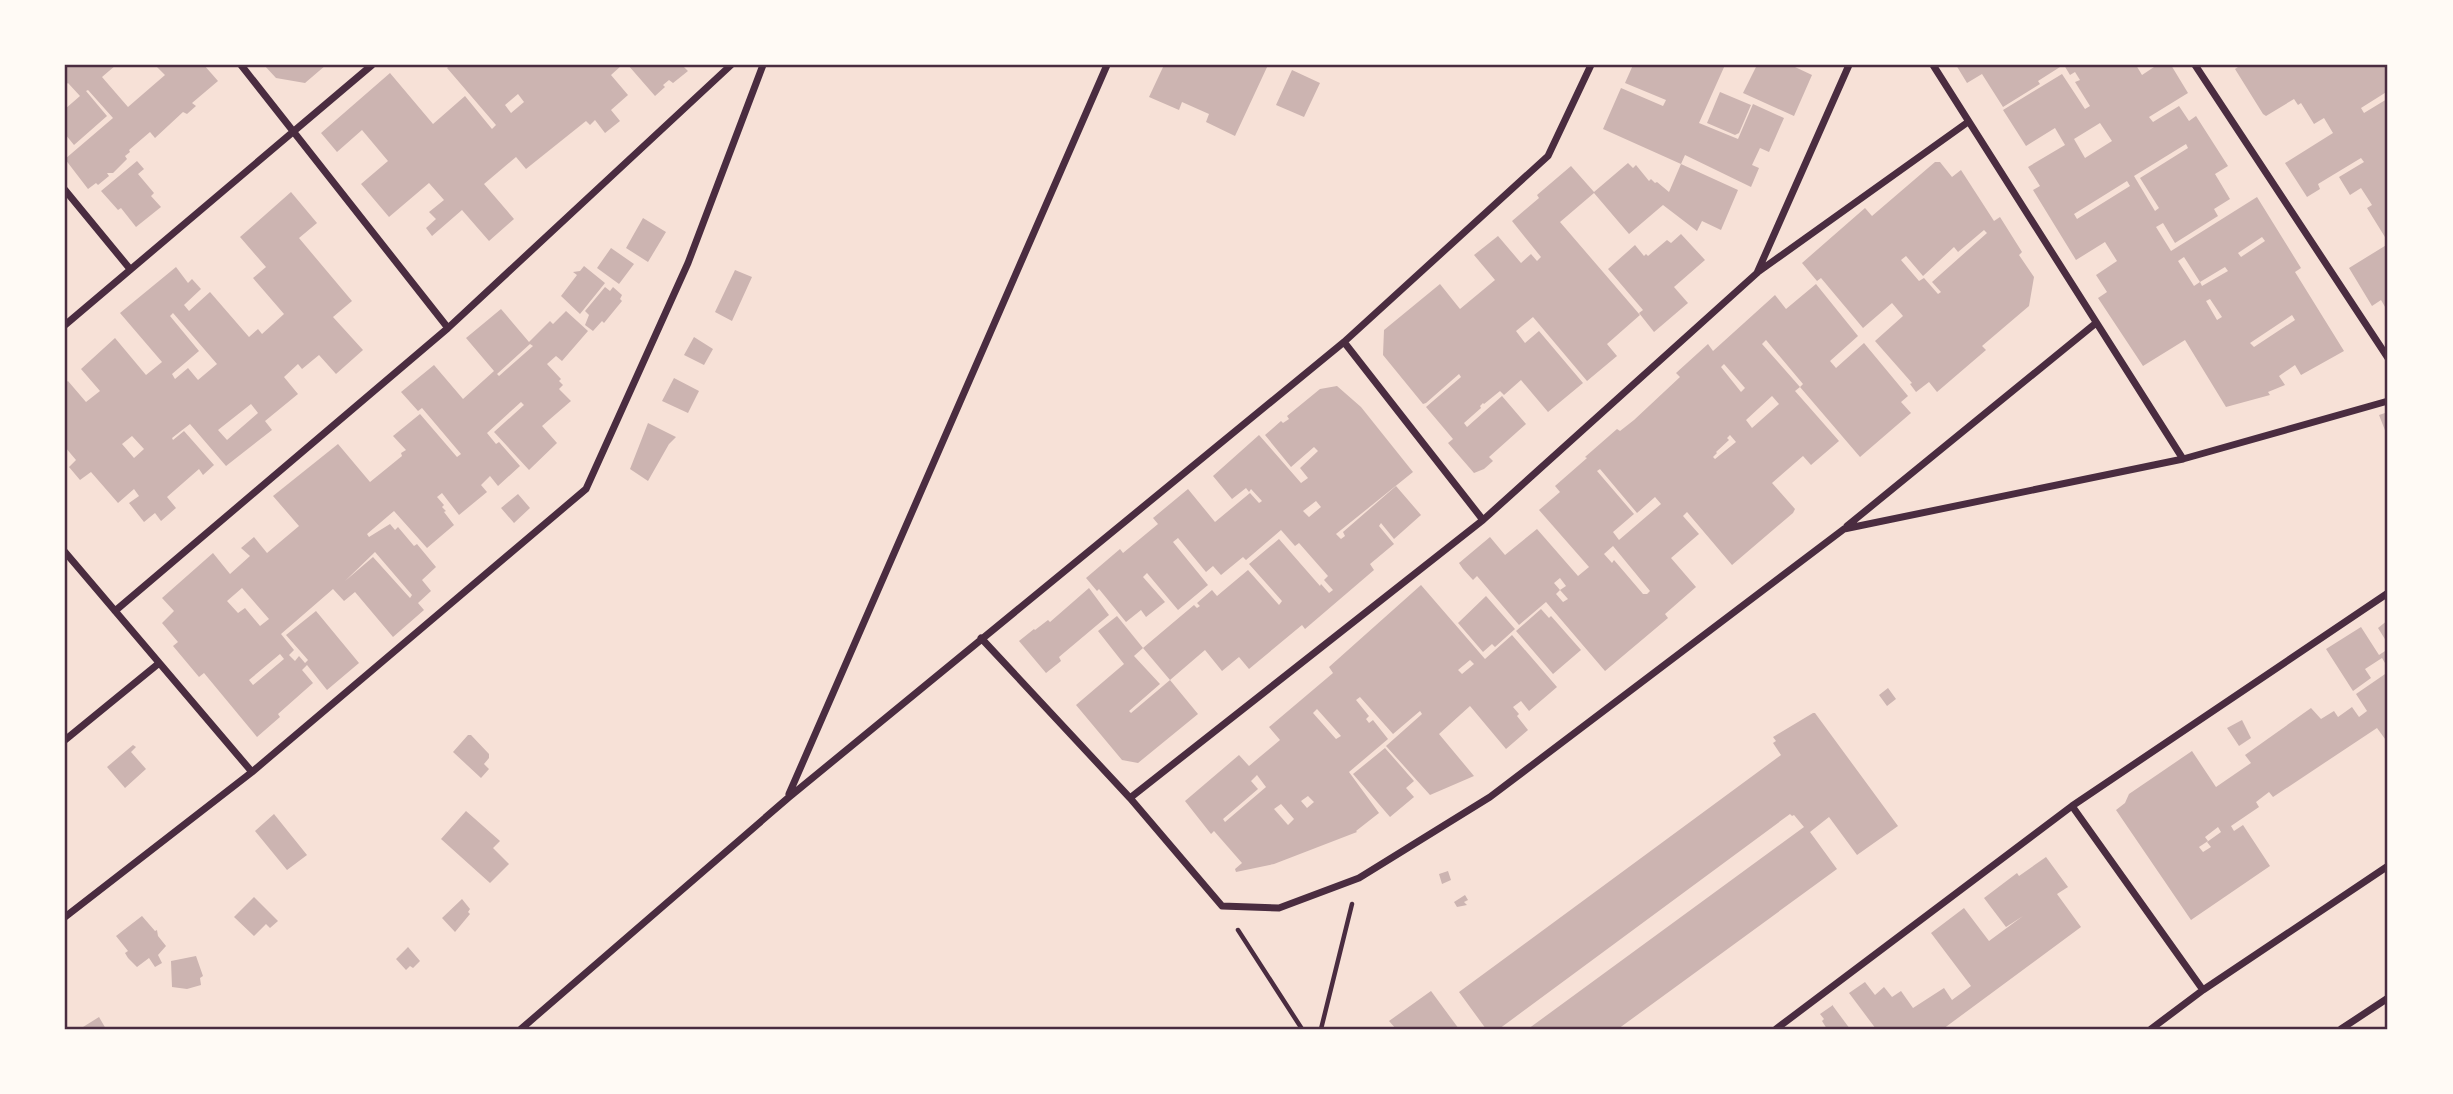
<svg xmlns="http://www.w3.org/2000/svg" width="2453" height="1094" viewBox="0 0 2453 1094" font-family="'Work Sans',sans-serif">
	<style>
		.building { fill: #ccb4b1; fill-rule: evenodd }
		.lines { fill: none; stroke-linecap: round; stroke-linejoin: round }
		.path { stroke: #4a2c40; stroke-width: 4.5 }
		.minor { stroke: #4a2c40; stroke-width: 7 }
		.neatline { fill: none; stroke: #4a2c40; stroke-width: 2.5 }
	</style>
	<rect width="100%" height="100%" fill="#f7e1d7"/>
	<!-- building -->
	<path class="building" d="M65,65H116L102,77L128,107L165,75L155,65H204L218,81L192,103L196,106L187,114L183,112L155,138L150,132L129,150L130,152L125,156L127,159L113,173H107L109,176L98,185L96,183L88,189L65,159L113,118L88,90L86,91L107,116L74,145L65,134V109L80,96L68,83L65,85Z
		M264,65H326L305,83L276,78Z
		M450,65H622L611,75L628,95L611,110L620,121L605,133L595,120L590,125L586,121L526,169L516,157L484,184L514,219L489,241L462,210L432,236L426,228L436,219L429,212L444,200L429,183L389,217L361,184L388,161L362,130L337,152L321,133L390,73L433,124L465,96L492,129L496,125L447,68ZM518,94L524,102L511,113L505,105Z
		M628,65H682L688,71L673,83L669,80L663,85L665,87L655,96Z
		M1164,65H1268L1235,136L1206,122L1209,114L1182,102L1179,110L1149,97Z
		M1633,65H1725L1699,123L1738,139L1753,104L1784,118L1769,152L1760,148L1752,165L1759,168L1751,187L1685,155L1681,164L1603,129L1621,88L1663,106L1666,100L1625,83Z
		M1757,65H1796L1795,67L1812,75L1794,116L1743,93Z
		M1956,65H2059L2060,67L2038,81L2040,84L2003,107L1982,74L1967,83Z
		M2064,65H2136L2142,75L2157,65H2171L2188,93L2149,117L2153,122L2179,106L2189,121L2196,116L2228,166L2215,174L2230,199L2214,209L2218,216L2175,243L2163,223L2156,227L2171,251L2257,197L2301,268L2295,272L2344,351L2301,375L2295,365L2279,376L2285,385L2268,392L2270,395L2226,407L2185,340L2143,366L2098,298L2107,292L2096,275L2117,261L2105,242L2076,260L2033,190L2040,186L2028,167L2065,145L2055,128L2026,146L2003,110L2062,74L2085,109L2090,106L2075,82L2080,80L2075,72L2070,75ZM2100,123L2112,141L2085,158L2074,139ZM2186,144L2188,148L2140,178L2159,208L2155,211L2134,176ZM2127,181L2130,186L2077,219L2074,214ZM2262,237L2265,241L2241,257L2238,253ZM2184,257L2200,282L2225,267L2228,271L2202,286L2200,282L2194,286L2178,261ZM2210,299L2222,317L2217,320L2206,301ZM2292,315L2295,320L2254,347L2250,343Z
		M2237,65H2388V91L2361,108L2364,113L2387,99L2388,101V147L2385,149L2388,155V242L2367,208L2372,205L2361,188L2350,195L2339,177L2364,162L2361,158L2318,184L2320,189L2307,197L2285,163L2333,133L2324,118L2314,124L2301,103L2298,105L2294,99L2266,116L2263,114L2235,69L2238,67Z
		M1292,70L1320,83L1304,117L1276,105Z
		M1720,92L1751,105L1739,133L1735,135L1707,123Z
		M137,161L144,169L138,174L154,193L151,196L161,207L136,227L121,208L118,210L101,191Z
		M1935,162H1940L1952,177L1961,170L1994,221L2000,217L2022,252L2019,255L2034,277L2029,306L1982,346L1986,350L1937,392L1929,382L1916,392L1910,384L1912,383L1875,341L1903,316L1892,303L1863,328L1821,278L1817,281L1802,263L1865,208L1872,216ZM1984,230L1987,233L1932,282L1941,292L1938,294L1924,278L1919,281L1901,260L1906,256L1923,276L1954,247L1958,252Z
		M1628,163L1633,168L1636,165L1649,181L1651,179L1655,183L1657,182L1669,192L1681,164L1738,190L1721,230L1702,221L1697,231L1663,205L1629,234L1594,193L1560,222L1640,315L1607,344L1617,356L1587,381L1533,317L1516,331L1525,343L1539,331L1583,383L1548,412L1521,380L1504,395L1500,391L1484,404L1483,403L1480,406L1481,408L1464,423L1467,427L1502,396L1526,424L1489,457L1493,461L1484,469L1474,473L1448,443L1453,439L1426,407L1461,377L1459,374L1426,403L1423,404L1383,355L1384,330L1440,284L1460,309L1495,280L1474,255L1498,236L1521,263L1531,254L1537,261L1541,257L1512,221L1539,198L1537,195L1571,166L1594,192Z
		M291,192L317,223L299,238L352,301L333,317L363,350L336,374L319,355L302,369L298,364L284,377L298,394L265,421L272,430L226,466L190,424L172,438L173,440L184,431L214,465L203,475L199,469L167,497L176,508L161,521L155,513L144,522L129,503L139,496L134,489L118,503L91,472L80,480L69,467L76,460L65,447V383L68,381L86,402L100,391L81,369L115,338L146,375L162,362L120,313L176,267L188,283L192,279L201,289L184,305L189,311L210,292L249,337L258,329L262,334L284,314L253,278L266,267L240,237ZM173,313L217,364L198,380L188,368L175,379L172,374L199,351L170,316ZM251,404L258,413L227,440L218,430ZM132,436L144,449L134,458L122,444Z
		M643,218L666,232L648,262L626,248Z
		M1681,234L1705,260L1674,287L1688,303L1654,332L1639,313L1643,310L1608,269L1635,245L1644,256L1646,254L1648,256L1667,240L1671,243Z
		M2388,244V312L2381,300L2372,306L2349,268Z
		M611,248L634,264L619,284L597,268Z
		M584,266L605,283L580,314L561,296L577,275L573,272L580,271Z
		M735,270L752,277L732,321L715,312Z
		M1816,284L1858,336L1830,361L1836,368L1864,343L1908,396L1901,402L1911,413L1860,457L1800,387L1803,384L1766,340L1762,344L1800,387L1795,391L1839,441L1811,465L1803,456L1772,483L1795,509L1793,513L1732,565L1687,512L1683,516L1699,534L1671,558L1696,587L1665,614L1668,618L1605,671L1546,602L1519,625L1477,576L1473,580L1463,569L1459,563L1490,537L1505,555L1537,529L1578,576L1589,567L1539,510L1560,492L1555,486L1587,458L1585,457L1617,429L1620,431L1634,420L1680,377L1676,373L1708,344L1713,351L1775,295L1786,309ZM1724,364L1745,388L1741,392L1721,367ZM1772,396L1779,404L1752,428L1746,420ZM1730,435L1736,442L1715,459L1713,457L1717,453L1716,452L1729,440L1727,438ZM1600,469L1637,513L1655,497L1661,504L1619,540L1613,532L1634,514L1597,471ZM1613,546L1650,591L1647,594H1643L1614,560L1612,563L1604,554ZM1560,578L1566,586L1560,590L1568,599L1563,602L1556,594L1560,590L1554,583Z
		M605,287L610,291L613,287L622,295L620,299L622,301L604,323L602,321L593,331L585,325L589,315L585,311Z
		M501,309L529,342L550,321L553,324L566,311L588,331L562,361L556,356L547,364L561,379L559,381L563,385L559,389L571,401L542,426L557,443L529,470L494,432L524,405L521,402L487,433L496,444L499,442L520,466L498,486L490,476L481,485L487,492L459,515L442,493L437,497L444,505L442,507L446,511L444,512L454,525L427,548L394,511L367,534L369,537L390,524L395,530L398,527L414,546L417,544L436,567L422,580L431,591L418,603L424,610L393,637L355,592L344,601L333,589L281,634L294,650L289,655L295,661L299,656L305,663L308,660L286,635L316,611L359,663L327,690L307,665L302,670L313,683L278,714L280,717L257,737L204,673L199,677L173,646L178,642L162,623L174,611L162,598L213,553L230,574L250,556L241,548L254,537L267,553L299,526L273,496L338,444L370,482L402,456L401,453L406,450L393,436L420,414L457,457L461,454L422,408L418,411L401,392L434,365L463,399L494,371L466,338ZM530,344L533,346L499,376L497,374ZM375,552L412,595L410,598L373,557L345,581ZM242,588L269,619L260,626L245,608L238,613L227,601ZM280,654L284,659L253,685L249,680Z
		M694,337L713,349L704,365L684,355Z
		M674,378L699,391L688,413L662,401Z
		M1337,386L1361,407L1413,472L1336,534L1341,539L1345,536L1343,532L1396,486L1421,515L1394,539L1381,523L1379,526L1394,544L1370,564L1374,570L1305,629L1302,625L1249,669L1239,657L1222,671L1205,650L1170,680L1143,648L1134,656L1160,684L1129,711L1131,713L1170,680L1198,714L1138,763L1122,760L1076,705L1124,664L1098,631L1117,616L1143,648L1194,605L1197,608L1200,606L1197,603L1212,590L1217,596L1248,570L1279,605L1282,601L1249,564L1279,539L1320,586L1321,584L1329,593L1333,590L1324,580L1328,576L1299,543L1295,546L1281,530L1246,560L1243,557L1221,575L1213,566L1206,572L1178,538L1173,542L1208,585L1178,610L1147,573L1143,577L1165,602L1146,617L1141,610L1126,622L1099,589L1097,591L1086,578L1120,549L1123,553L1158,524L1153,518L1188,489L1215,522L1250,493L1259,503L1262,501L1251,489L1249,492L1246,488L1232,499L1213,476L1259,435L1301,483L1308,478L1300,468L1318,451L1314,447L1291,467L1265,435L1281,421L1283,423L1289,419L1287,416L1320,389ZM1316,501L1321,507L1309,517L1303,511Z
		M2388,412V438L2379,415Z
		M648,423L676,437L669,444L648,481L630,469Z
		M518,494L530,508L514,523L501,508Z
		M1421,585L1485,659L1512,635L1557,687L1529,711L1521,701L1513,707L1519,714L1517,716L1528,730L1506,749L1470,706L1439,734L1474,776L1430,795L1386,746L1422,714L1420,711L1393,734L1360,697L1356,700L1369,716L1366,719L1369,723L1373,720L1388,739L1349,772L1379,813L1356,831L1357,832L1274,864L1236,872L1235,869L1242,863L1214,831L1211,834L1185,801L1239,755L1249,766L1280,740L1269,727L1333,673L1329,667ZM1470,660L1474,664L1462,674L1458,670ZM1317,709L1341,736L1336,739L1313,713ZM1257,775L1266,787L1225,822L1223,819L1258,789L1251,781ZM1308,796L1314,802L1307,808L1301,801ZM1281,804L1294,819L1288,825L1274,809Z
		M1089,588L1109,615L1059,657L1061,661L1046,673L1019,641L1034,629L1035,630L1048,620L1050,622Z
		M1486,596L1515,629L1495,647L1492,644L1483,652L1458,623Z
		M1541,609L1549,618L1551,616L1581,650L1553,674L1516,631Z
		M2388,620V644L2378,628Z
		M2361,627L2379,655L2388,649V668L2382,658L2365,669L2371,678L2353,691L2326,649Z
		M2388,672V743L2377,728L2273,797L2269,792L2256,802L2259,807L2231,826L2234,831L2243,825L2270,866L2191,920L2116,810L2125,803L2129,794L2192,751L2216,787L2251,763L2245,755L2311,708L2321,719L2334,711L2338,717L2352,707L2359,717L2367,711L2356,694ZM2218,827L2221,832L2207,842L2211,847L2203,852L2199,847L2208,841L2205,837Z
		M1888,688L1896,699L1887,706L1879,695Z
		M1813,713H1815L1898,826L1857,855L1829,817L1810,832L1837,869L1618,1029H1528L1804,827L1794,815L1792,816L1790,814L1499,1029H1486L1459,992L1781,755L1773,743L1776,741L1773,737Z
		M2242,720L2251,738L2239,746L2227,728Z
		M468,735H471L489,754V758L484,764L489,769L481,778L453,752Z
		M133,745L136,747L131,752L146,769L125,788L107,767Z
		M1385,748L1414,781L1406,788L1414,797L1390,817L1353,774Z
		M466,811L500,841L493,848L509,864L490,883L441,839Z
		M274,814L307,855L287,870L255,831Z
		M2046,857L2068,887L2057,894L2081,927L1943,1029H1876L1849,993L1865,982L1875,995L1884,987L1892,997L1901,991L1913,1008L1944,988L1952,1000L1971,986L1931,933L1964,908L1989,941L2023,916L2006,927L1984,898L2017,873L2019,876Z
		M1448,871L1451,880L1442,884L1439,874Z
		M1465,895L1468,900L1464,902L1467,905L1457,907L1454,902Z
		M254,897L278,921L270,928L266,924L254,936L234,917Z
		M462,899L470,909L468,912L470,914L455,932L442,918Z
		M142,916L155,931L157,930L158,936L166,946L158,955L162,963L155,967L149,958L137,967L128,958L125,953L128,951L116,936Z
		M408,947L420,961L413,968L410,966L406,970L396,959Z
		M196,956L203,976L200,978L201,985L187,989L172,987L171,961Z
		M1431,991L1459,1029H1396L1389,1021Z
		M1833,1005V1006L1850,1029H1827L1822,1021L1824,1019L1820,1014Z
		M99,1017L106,1029H85L83,1027Z"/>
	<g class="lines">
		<!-- path -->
		<path class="path" d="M1238,930L1302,1029
			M1321,1029L1352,904"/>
		<!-- minor -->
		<path class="minor" d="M241,65L448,328
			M1933,65L2183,459
			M2195,65L2388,358
			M65,190L130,269
			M1758,272L1968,122
			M65,325L372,65
			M1344,342L1483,520
			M1847,526L2096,323
			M65,552L252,772L586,489L688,263L763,65
			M115,611L448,328L731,65
			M981,638L1130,798L1222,906L1279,908L1359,878L1490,797L1844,529L2183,459L2388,401
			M65,740L158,664
			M789,794L1107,65
			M1130,798L1483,520L1757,273L1849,65
			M2072,806L2203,990
			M65,917L252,772
			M521,1029L788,798L1344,342L1548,156L1591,65
			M1776,1029L2072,806L2388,593
			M2151,1029L2203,990L2388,866
			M2341,1029L2388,998"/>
	</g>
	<!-- border -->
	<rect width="2453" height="1094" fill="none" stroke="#fffaf5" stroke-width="133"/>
	<rect x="66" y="66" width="2320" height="962" class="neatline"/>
</svg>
